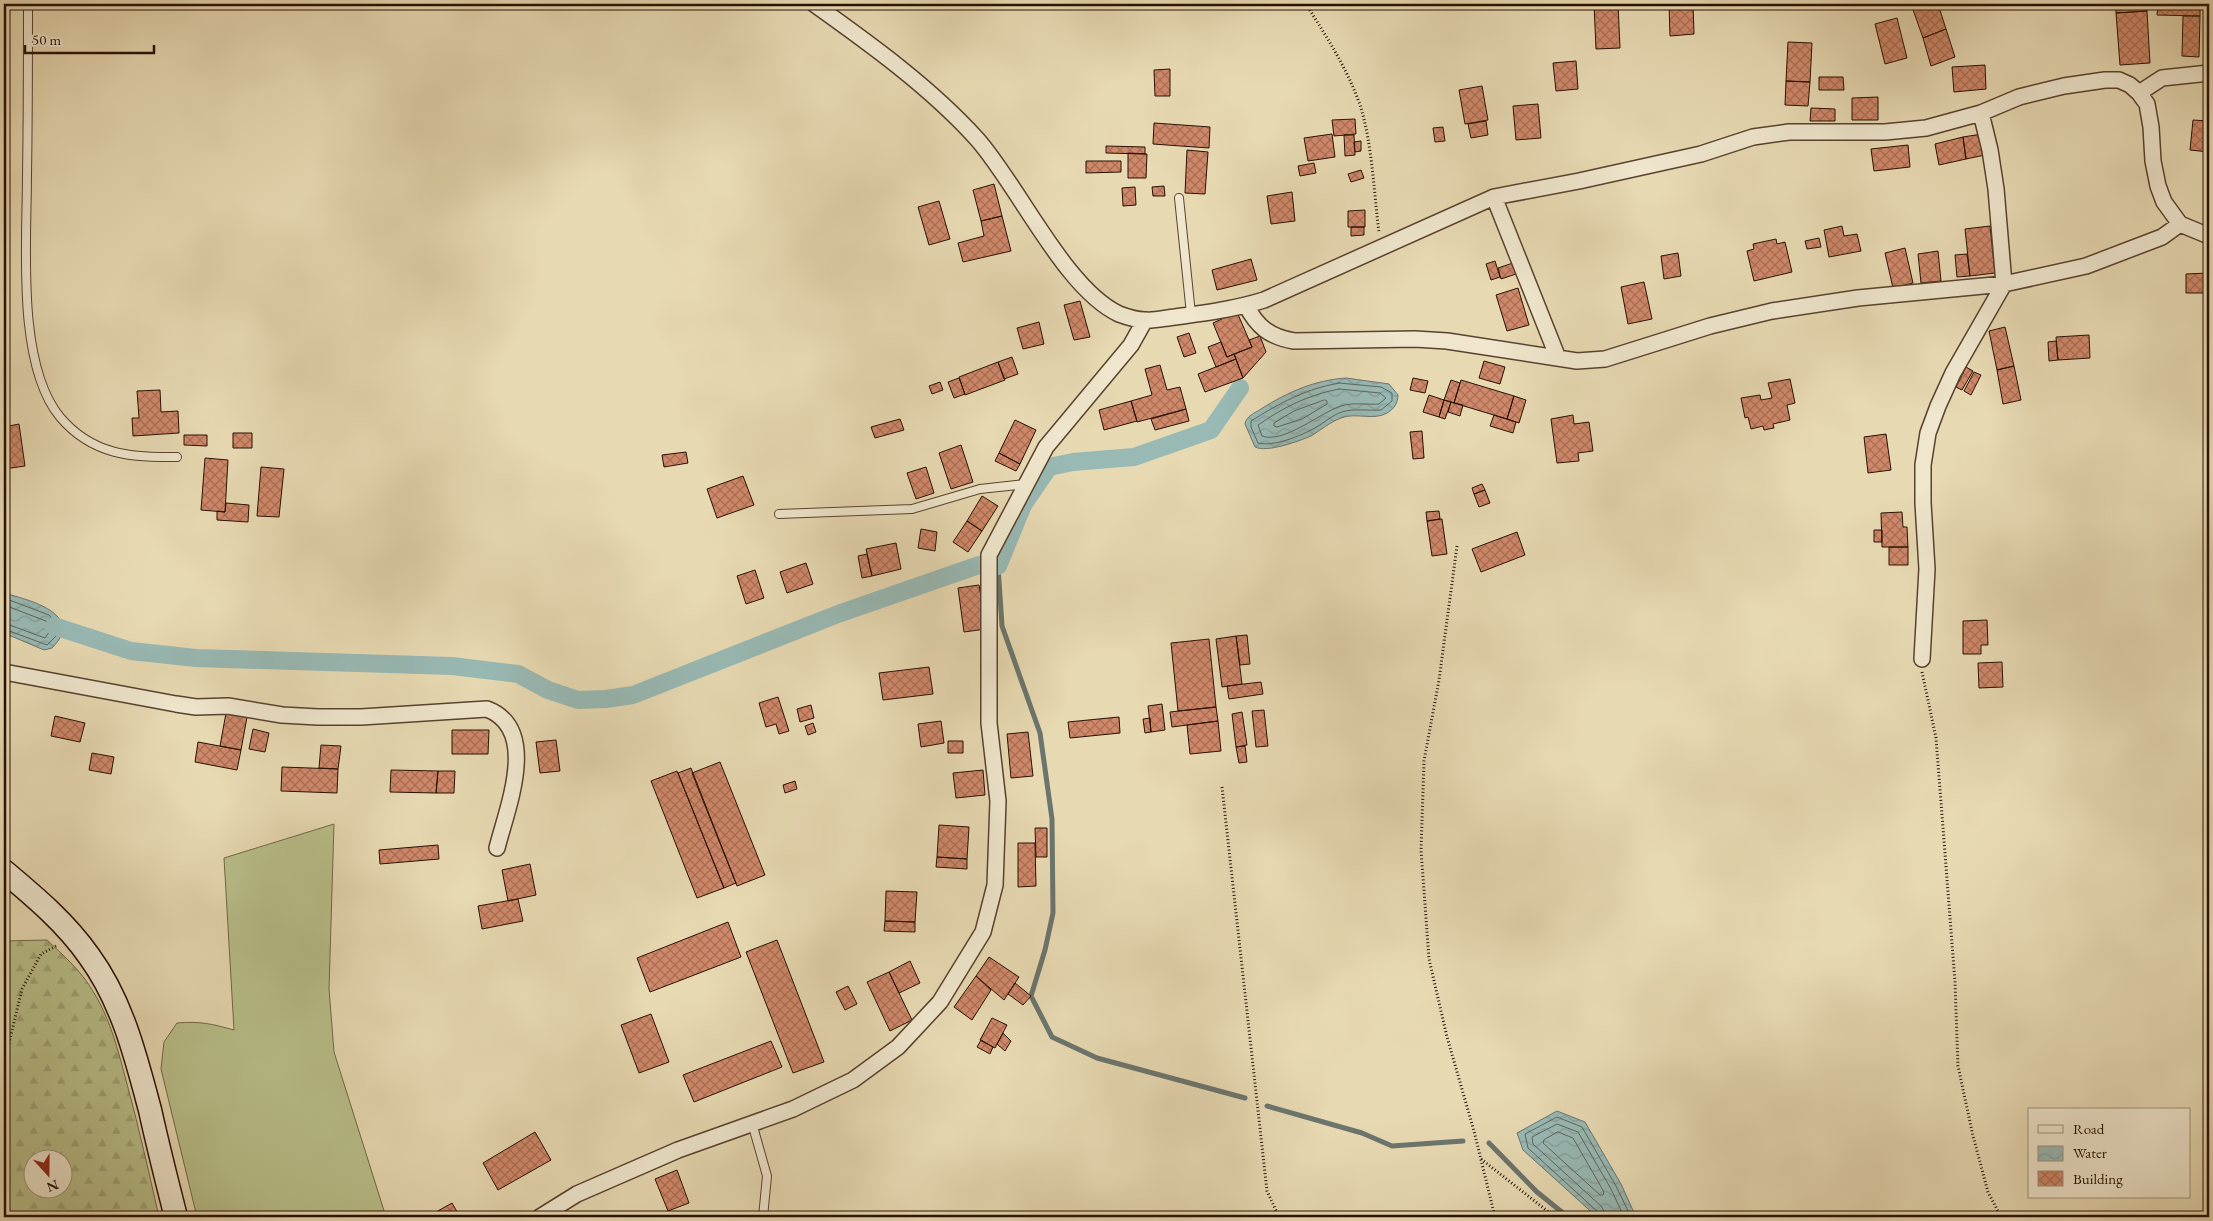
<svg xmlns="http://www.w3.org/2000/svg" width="2213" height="1221" viewBox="0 0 2213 1221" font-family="'EB Garamond',serif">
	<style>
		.grass { fill: #b8bf8a; stroke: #706846 }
		.forest { fill: url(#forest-firs); stroke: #706846; fill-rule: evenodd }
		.water { fill: url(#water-waves); stroke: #6b756d }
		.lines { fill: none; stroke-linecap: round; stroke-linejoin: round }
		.shore { stroke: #60645b; stroke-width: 1 }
		.stream { stroke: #6b756d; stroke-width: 5 }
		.canal { stroke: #98b9b4; stroke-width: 18 }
		.building { fill: url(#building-cross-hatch); stroke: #281002 }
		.lane-casing { stroke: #58422e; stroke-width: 10 }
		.street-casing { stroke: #58422e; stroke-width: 18 }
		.secondary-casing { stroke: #281002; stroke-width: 25 }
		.path { stroke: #281002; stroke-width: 3; stroke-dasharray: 1 2.5; stroke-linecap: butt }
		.lane { stroke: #efe6cd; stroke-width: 8 }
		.street { stroke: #efe6cd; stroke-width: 15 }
		.secondary { stroke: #efe6cd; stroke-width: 22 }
	</style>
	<defs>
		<pattern id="forest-firs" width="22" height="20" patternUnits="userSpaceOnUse" patternTransform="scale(1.25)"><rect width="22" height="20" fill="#b8bf8a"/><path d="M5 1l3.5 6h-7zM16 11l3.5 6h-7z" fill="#9ea375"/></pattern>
		<pattern id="water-waves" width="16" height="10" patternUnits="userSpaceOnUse" patternTransform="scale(1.25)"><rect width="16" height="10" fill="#98b9b4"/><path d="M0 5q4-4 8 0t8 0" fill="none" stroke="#839e99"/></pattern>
		<pattern id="building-cross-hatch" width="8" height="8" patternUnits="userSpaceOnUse" patternTransform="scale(1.25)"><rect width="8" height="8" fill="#d0886a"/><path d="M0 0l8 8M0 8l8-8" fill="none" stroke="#a96e55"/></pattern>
	</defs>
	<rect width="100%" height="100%" fill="#e7d9b2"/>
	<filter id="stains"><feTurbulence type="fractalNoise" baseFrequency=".004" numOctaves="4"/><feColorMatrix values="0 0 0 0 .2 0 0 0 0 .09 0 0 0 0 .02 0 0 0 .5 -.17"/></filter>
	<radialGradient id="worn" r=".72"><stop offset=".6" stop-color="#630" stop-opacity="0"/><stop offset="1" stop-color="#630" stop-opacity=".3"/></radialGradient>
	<!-- grass -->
	<path class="grass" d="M334,824L329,989L334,1052L386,1217H197L161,1069L164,1042L177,1023C201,1021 212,1024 234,1030L224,858Z"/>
	<!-- forest -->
	<path class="forest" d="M47,940C63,955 80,970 91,988C110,1017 118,1050 127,1084C139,1128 149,1173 159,1217H4V941ZM32,1158H62V1188H32Z"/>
	<!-- water -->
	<path class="water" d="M1346,378L1389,384L1398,395C1398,403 1394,409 1387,413C1374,421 1355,412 1341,418C1330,422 1321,430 1311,436C1299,441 1267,453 1255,447L1245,424C1246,416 1255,413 1261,409C1288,392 1315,380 1346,378Z
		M4,593C29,600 86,614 52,648L44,650L4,633Z
		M1557,1111L1585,1122L1621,1184L1636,1217H1597L1523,1150L1517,1133Z"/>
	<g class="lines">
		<!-- shore -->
		<path class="shore" d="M1339,383L1381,387L1392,393V401L1381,410C1369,411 1354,408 1342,412C1332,415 1324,423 1315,428C1300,436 1274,447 1258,443L1251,427V421C1280,403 1305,389 1339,383Z
			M1339,389L1380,393L1386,398L1379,404C1367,405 1353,402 1341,406C1321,412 1284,444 1262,436L1258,425C1284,407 1308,395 1339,389Z
			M1325,400L1327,401V404L1302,419L1277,427L1274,426V423L1294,411Z
			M4,598L49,615L59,626L56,636L47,645L4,629
			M4,605L46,621L52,628L45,638L4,623
			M1558,1132L1573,1138L1604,1192L1603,1195H1600L1543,1143L1544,1140Z
			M1600,1217L1598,1212L1528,1148L1525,1134L1557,1117L1582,1127L1616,1186L1631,1217
			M1606,1217L1602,1207L1533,1144L1532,1137L1557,1124L1578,1132L1611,1189L1624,1217"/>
		<!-- stream -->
		<path class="stream" d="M998,566L1002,626L1040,733L1052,819L1053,913L1045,950L1031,996L1052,1037L1097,1058L1245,1098
			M1267,1106L1362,1133L1392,1146L1463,1141
			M1489,1143L1537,1192L1568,1217"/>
		<!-- canal -->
		<path class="canal" d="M998,566L1023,505L1049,467L1073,462L1134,457L1211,430L1240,388
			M54,626L131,651L196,658L452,666L518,674L548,690L578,700L606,699L633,695L838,614L979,565"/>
	</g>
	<!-- building -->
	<path class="building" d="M1594,4H1618L1620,48L1596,49Z
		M1669,4H1693L1694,34L1670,36Z
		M1911,4H1938L1946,29L1923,38Z
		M2116,4H2147V11L2116,13Z
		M2158,4H2200V16L2157,15Z
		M2147,11L2150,63L2120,65L2116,13Z
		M2183,16H2200L2199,57L2182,56Z
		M1897,18L1907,58L1885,64L1875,24Z
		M1946,29L1955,57L1931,66L1923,38Z
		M1788,42L1812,43L1810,82L1786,81Z
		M1576,61L1578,89L1556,91L1553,63Z
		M1985,65L1986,89L1954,92L1952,67Z
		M1170,69V96H1155L1154,70Z
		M1819,77H1843L1844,90H1819Z
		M1786,81L1810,82L1808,106L1785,105Z
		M1482,86L1488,120L1465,124L1459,90Z
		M1878,97V120H1852V98Z
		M1538,104L1541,138L1516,140L1513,106Z
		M1811,108L1835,109V121H1810Z
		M1355,119L1356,134L1334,136L1332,120Z
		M2193,120L2209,121V152L2190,150Z
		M1486,121L1488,135L1471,138L1468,124Z
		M1154,123L1210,127L1209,148L1153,144Z
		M1443,127L1445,141L1435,142L1433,128Z
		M1332,134L1335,157L1308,161L1304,138Z
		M1982,134L1985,155L1966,159L1963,137Z
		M1344,135H1354L1355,155L1345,156Z
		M1963,137L1966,159L1939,165L1935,144Z
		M1361,141V151L1355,152L1354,142Z
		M1908,145L1910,167L1874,171L1871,149Z
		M1106,146L1145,147V154L1106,153Z
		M1187,150L1208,152L1205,194L1185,193Z
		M1128,153L1147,154L1146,178H1128Z
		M1086,161H1121V172L1086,173Z
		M1314,163L1316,173L1300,176L1298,166Z
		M1361,170L1364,178L1351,182L1348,174Z
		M994,184L1002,216L981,221L973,190Z
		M1164,186L1165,196H1153L1152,187Z
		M1135,187L1136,205L1123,206L1122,188Z
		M1292,192L1295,221L1271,224L1267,196Z
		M939,201L950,239L929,245L918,207Z
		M1365,210V227H1348V211Z
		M1002,216L1011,251L963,262L958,243L984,236L981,221Z
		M1842,226L1844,236L1857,234L1861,251L1829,257L1824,230Z
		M1990,226L1995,273L1970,276L1965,229Z
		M1351,227H1364V235L1351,236Z
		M1819,238L1821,247L1807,249L1805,241Z
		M1776,239L1777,244L1785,242L1792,272L1754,281L1747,251L1754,249L1753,244Z
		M1905,248L1913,283L1893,288L1885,253Z
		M1938,251L1941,281L1921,283L1918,254Z
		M1678,253L1681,276L1664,279L1661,256Z
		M1967,254L1970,276L1957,277L1955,255Z
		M1251,259L1257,280L1217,290L1212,270Z
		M1495,261L1500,277L1491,280L1486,264Z
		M1513,263L1516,274L1501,279L1498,268Z
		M2209,273V293H2186V274Z
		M1644,282L1652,319L1628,324L1621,287Z
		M1518,288L1529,325L1507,331L1496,295Z
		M1080,301L1090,337L1074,340L1064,305Z
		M1237,312L1252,347L1227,357L1213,323Z
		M1039,322L1044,344L1023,349L1017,328Z
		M2005,327L2014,366L1997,370L1989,331Z
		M1189,333L1196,353L1184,357L1177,337Z
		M2089,335L2090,358L2058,360L2056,337Z
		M1260,336L1266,352L1243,378L1234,354L1252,347L1249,340Z
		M2056,341L2058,360L2049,361L2048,342Z
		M1221,342L1227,357L1234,354L1236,359L1216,367L1208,347Z
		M1012,357L1018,374L1004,379L998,362Z
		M1236,359L1243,378L1205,392L1198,374Z
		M1484,361L1505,367L1500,384L1479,378Z
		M998,362L1005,380L965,395L959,377Z
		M1160,365L1167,390L1180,387L1186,409L1137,422L1131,401L1152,395L1145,369Z
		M2014,366L2021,400L2003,404L1997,370Z
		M1966,367L1973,371L1962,390L1956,387Z
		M1974,372L1981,375L1971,395L1964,391Z
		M959,378L965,394L954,398L948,382Z
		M1413,378L1428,381L1425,393L1410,390Z
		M1790,379L1795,403L1787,405L1790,420L1773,424L1774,428L1764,430L1763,426L1751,429L1748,417L1745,418L1741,398L1760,395L1761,400L1772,398L1768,383Z
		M1451,380L1460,383L1454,403L1444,400Z
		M1461,380L1514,396L1507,419L1454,403Z
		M940,382L943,390L932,394L929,386Z
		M160,390L161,412L178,411L179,433L133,436L132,418H139L137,391Z
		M1429,395L1444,400L1439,417L1423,412Z
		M1514,396L1526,400L1519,423L1507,419Z
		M1444,400L1451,402L1445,419L1439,417Z
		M1131,401L1137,421L1104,430L1099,410Z
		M1451,402L1463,405L1460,416L1448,412Z
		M1186,409L1189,421L1155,430L1151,419Z
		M1494,415L1516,422L1513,433L1490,426Z
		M1573,415L1574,424L1589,422L1593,451L1578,453L1579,461L1557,463L1551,419Z
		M900,419L904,430L875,438L871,427Z
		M1015,420L1036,430L1020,464L999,453Z
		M19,424L25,466L4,469V427Z
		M1422,431L1424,458L1413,459L1410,432Z
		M233,433H252V448H233Z
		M1886,434L1891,470L1868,473L1864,437Z
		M184,435H207V446L184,445Z
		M961,445L973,482L951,489L939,453Z
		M686,452L688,463L664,467L662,455Z
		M999,453L1020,464L1016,471L995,461Z
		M205,458L228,460L225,512L201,510Z
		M261,467L284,469L279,517L257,516Z
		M926,467L934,493L916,499L907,473Z
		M743,476L754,505L717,518L707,489Z
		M1482,484L1485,490L1474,494L1472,488Z
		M1485,490L1490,503L1479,507L1474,494Z
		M982,496L998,506L982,531L967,521Z
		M226,503L249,505L248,522L217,520V511L225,512Z
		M1439,511L1440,519L1427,521L1426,512Z
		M1902,512L1903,527H1907L1908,547H1882L1881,513Z
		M1442,519L1447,554L1432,556L1427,521Z
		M967,521L982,531L968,552L953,542Z
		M921,529L937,532L935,551L918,548Z
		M1874,530H1882V542H1874Z
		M1517,532L1525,555L1481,572L1472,549Z
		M896,543L901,569L872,576L866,549Z
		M1889,547H1908V565H1889Z
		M867,554L872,576L862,578L858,556Z
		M806,563L813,584L787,593L780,572Z
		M755,570L764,598L746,604L737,576Z
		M979,585L986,629L964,632L958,588Z
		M1987,620L1988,645H1981V654H1963V621Z
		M1247,635L1250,664L1240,665L1236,636Z
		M1236,636L1242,684L1222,687L1216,639Z
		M1209,639L1216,707L1178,711L1171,643Z
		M2002,662L2003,687L1979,688L1978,663Z
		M929,667L933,694L883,700L879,673Z
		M1261,682L1263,694L1229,699L1227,686Z
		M778,697L789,731L779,734L776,724L766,727L759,703Z
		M1162,704L1165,730L1151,732L1148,706Z
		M811,705L814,718L800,722L797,709Z
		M1216,707L1218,721L1172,727L1170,712Z
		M1264,710L1268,746L1256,747L1252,711Z
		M1242,712L1247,745L1236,747L1232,714Z
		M226,713L247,717L241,750L220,746Z
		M55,716L85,723L80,742L51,736Z
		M1119,717L1120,733L1070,738L1068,722Z
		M1150,718L1151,732L1145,733L1143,719Z
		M941,721L944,743L921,747L918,724Z
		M1218,721L1221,751L1190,754L1187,725Z
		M813,723L816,732L808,735L805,726Z
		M253,729L269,733L265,752L249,749Z
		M452,730H489L488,754H452Z
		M1028,732L1033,776L1011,778L1007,734Z
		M556,740L560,771L540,773L536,742Z
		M948,741H963V753H948Z
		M198,742L241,750L237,770L195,762Z
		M321,745L341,746L338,769L319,768Z
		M1245,746L1247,762L1239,763L1236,747Z
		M92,753L114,757L111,774L89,770Z
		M720,762L765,875L737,886L692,773Z
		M282,767L338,769L337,793L281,791Z
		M691,768L736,883L724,888L678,773Z
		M391,770L438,771L436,793L390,792Z
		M983,770L985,795L956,798L953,773Z
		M438,771H455L454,793H436Z
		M677,771L724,888L697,898L651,781Z
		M795,781L797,789L785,793L783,785Z
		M939,825L969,827L967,859L937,857Z
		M1035,828H1047V857H1036Z
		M1018,843H1035L1036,886L1018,887Z
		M438,845L439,859L380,864L379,850Z
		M937,857L967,859V869L936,867Z
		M530,864L536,895L508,901L502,870Z
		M886,891L917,892L915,922L885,921Z
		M518,899L523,921L482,929L478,906Z
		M885,921L915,922V932L884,931Z
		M728,922L741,957L650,992L637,958Z
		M777,940L824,1062L793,1073L746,952Z
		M989,957L1019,977L1004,1000L976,976Z
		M910,961L920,983L899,993L889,972Z
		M889,972L912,1020L890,1031L867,982Z
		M976,976L991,990L972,1020L954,1007Z
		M1015,983L1031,996L1023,1005L1008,994Z
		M848,986L857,1004L845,1010L836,992Z
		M651,1014L669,1062L639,1073L621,1025Z
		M992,1018L1007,1025L995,1048L980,1040Z
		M1003,1033L1011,1041L1005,1051L997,1044Z
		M981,1040L993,1047L990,1054L977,1047Z
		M771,1041L782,1067L694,1102L683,1075Z
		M535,1132L551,1160L498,1190L483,1163Z
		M677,1170L689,1203L668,1211L655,1179Z
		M452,1203L460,1217H439L436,1212Z"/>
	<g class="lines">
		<!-- lane casing -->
		<g class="lane-casing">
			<path id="lane" d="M28,4C28,61 28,117 27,174C27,241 16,364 60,417C92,455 132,458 177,457
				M1179,198L1191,314
				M779,514L912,509L980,489L1026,484
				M752,1123L767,1176L763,1217"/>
		</g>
		<!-- street casing -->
		<g class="street-casing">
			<path id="street" d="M814,4C870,44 930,87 977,139C1018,185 1065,289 1119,314C1127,317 1136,320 1145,320C1154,321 1165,318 1175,317C1205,313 1235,309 1264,300L1494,197L1579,181L1701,154L1753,137L1789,132H1885L1926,128L1981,113L2019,97L2064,86L2105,80H2119L2130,85L2139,93L2147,104L2151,127L2153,161L2158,186L2164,202L2180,224L2209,236
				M2139,93L2162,78L2209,73
				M1494,197L1558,358
				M1246,305C1257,327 1270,337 1294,341L1415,339L1447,341L1577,361L1605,359L1710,326L1772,311L1858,298L2004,284L2086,266L2162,237L2180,224
				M1922,659L1927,569L1923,503V465L1928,433L1938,406L1953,373L2004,284L1996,189L1990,150L1981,113
				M4,672L176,704L196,707L228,706L282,715L318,717H361L487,709C540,729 507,808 497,848
				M540,1217L577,1194L678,1150L793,1109L853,1080L898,1047L940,1002L983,932L995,885L998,801L989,723V555L1046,447L1131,345L1145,320"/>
		</g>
		<!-- secondary casing -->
		<g class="secondary-casing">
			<path id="secondary" d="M4,871C35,897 66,923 89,956C122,1001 136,1057 150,1110C158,1146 167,1182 176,1217"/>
		</g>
		<!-- path -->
		<path class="path" d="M1306,4C1326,36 1347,68 1360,105C1372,142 1374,193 1379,233
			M1457,546L1439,680L1424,761L1421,850L1429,959L1447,1037L1474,1131L1495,1217
			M1922,672L1936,738L1955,982L1958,1066L1973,1136L1988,1192L2001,1217
			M1222,787L1267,1191L1279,1217
			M4,1064L22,989L41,954L58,945
			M1481,1159L1555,1217
			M4,1166L5,1194L4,1201"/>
		<!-- lane -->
		<use href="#lane" class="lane"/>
		<!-- street -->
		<use href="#street" class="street"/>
		<!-- secondary -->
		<use href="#secondary" class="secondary"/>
	</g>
	<!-- margin -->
	<rect width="2213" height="1221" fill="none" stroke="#e7d9b2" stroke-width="20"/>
	<rect x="5" y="5" width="2203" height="1211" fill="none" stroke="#281002" stroke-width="2.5"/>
	<rect x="10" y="10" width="2193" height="1201" fill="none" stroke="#281002"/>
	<!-- legend -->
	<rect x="2028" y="1108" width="162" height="90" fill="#efe6cd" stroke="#9f907c"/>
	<rect x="2038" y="1125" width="25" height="8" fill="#efe6cd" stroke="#9f907c"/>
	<text x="2073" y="1134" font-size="15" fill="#281002">Road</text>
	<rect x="2038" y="1146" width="25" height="15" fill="url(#water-waves)" stroke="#9f907c"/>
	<text x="2073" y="1158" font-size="15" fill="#281002">Water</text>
	<rect x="2038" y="1171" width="25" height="15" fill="url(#building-cross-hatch)" stroke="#9f907c"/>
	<text x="2073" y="1184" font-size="15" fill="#281002">Building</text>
	<!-- north arrow -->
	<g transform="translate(48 1174) rotate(159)"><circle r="24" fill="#efe6cd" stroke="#9f907c"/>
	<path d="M0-4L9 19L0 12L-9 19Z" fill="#8f2418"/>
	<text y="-8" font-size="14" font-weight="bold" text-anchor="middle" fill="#281002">N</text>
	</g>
	<!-- scale -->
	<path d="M25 45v8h129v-8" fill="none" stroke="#281002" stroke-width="2.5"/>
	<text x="32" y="45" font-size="15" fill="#281002" stroke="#efe6cd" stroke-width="4" paint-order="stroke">50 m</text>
	<rect width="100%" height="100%" filter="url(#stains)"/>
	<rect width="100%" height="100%" fill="url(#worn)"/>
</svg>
